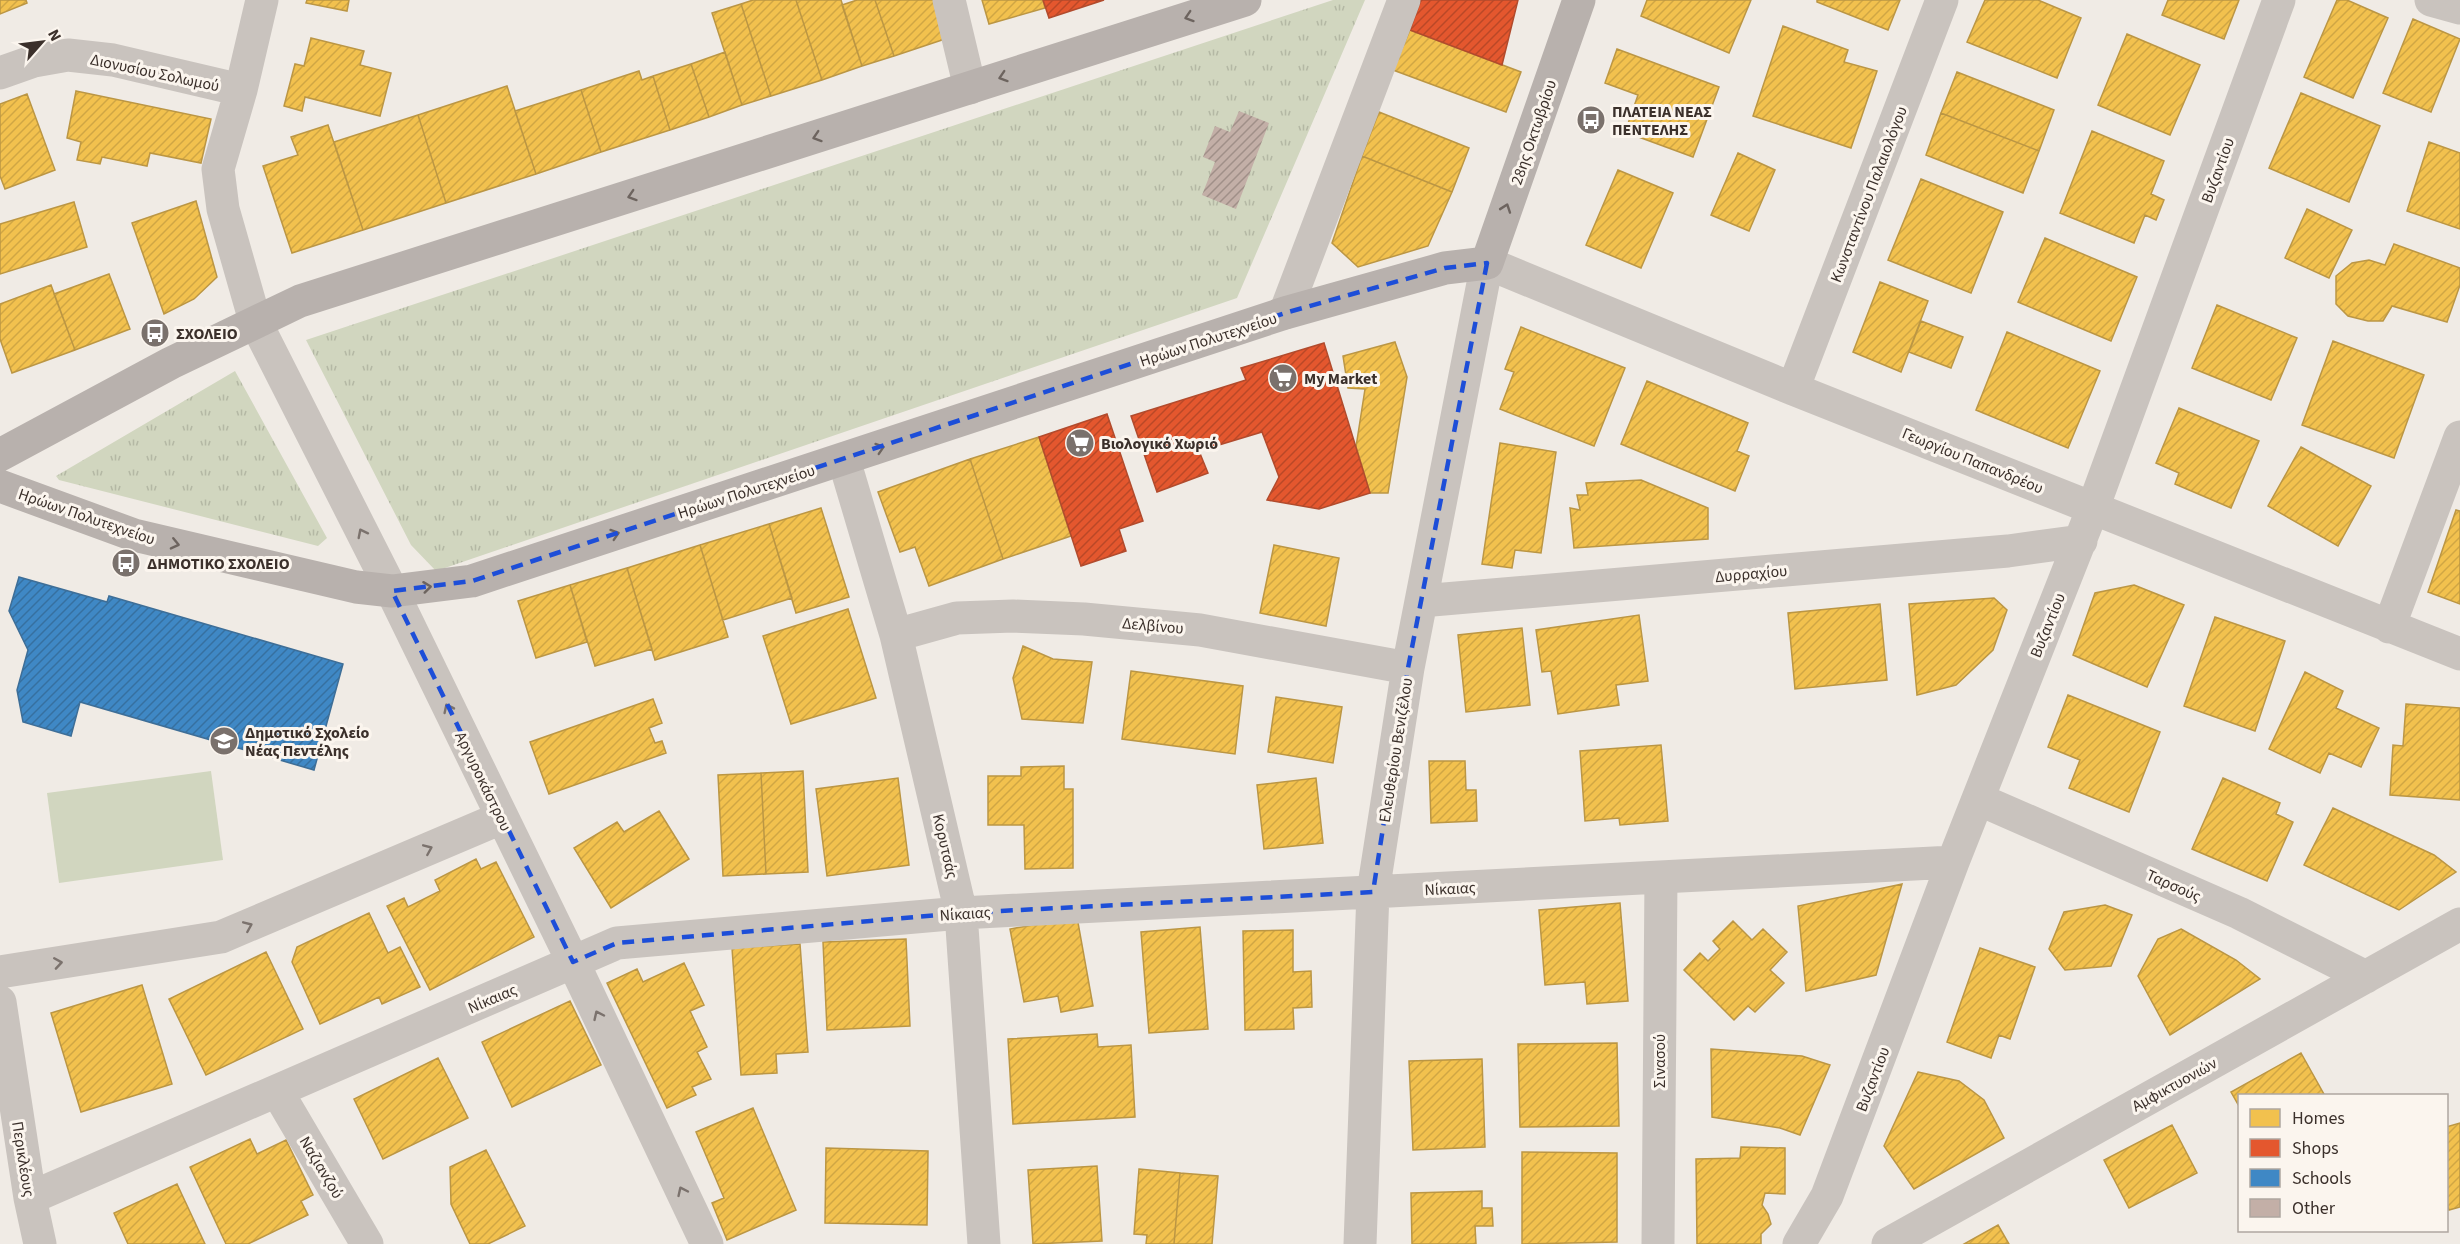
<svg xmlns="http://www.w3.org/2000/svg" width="2460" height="1244" viewBox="0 0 2460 1244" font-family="'Source Sans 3',sans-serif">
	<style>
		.park { fill: url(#park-tufts) }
		.pitch { fill: #d1d6bf }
		.homes { fill: url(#homes-hatch); stroke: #bb9644; stroke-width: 1.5 }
		.shops { fill: url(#shops-hatch); stroke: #b14b2d; stroke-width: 1.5 }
		.schools { fill: url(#schools-hatch); stroke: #3e6e97; stroke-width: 1.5 }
		.building { fill: url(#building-hatch) }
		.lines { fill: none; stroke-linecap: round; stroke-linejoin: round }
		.minor { stroke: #c9c3be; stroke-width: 33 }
		.major { stroke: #b8b1ad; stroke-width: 33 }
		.oneway { stroke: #6d645f }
		.oneway2 { stroke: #7b726d }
		.marked { fill: none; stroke: #1d4ed8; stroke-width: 4.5; stroke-dasharray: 12 8; stroke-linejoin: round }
		.labels { text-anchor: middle; stroke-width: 6; stroke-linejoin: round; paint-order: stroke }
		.street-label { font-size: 16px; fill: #3b302b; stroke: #fbf5ee }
		.poi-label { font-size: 16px; font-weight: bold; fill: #3b302b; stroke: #fbf5ee; text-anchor: start }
	</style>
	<defs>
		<pattern id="park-tufts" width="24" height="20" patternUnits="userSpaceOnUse" patternTransform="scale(1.5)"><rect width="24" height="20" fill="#d1d6bf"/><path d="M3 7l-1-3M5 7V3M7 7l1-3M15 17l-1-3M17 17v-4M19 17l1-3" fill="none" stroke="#b4b8a4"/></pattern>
		<pattern id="homes-hatch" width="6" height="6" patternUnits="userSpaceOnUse" patternTransform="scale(1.5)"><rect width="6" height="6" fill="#f2c14e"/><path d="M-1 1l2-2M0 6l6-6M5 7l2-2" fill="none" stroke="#d0a644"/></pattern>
		<pattern id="shops-hatch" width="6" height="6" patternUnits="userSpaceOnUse" patternTransform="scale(1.5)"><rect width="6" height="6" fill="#e4572e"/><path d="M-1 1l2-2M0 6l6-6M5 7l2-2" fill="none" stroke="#ba4827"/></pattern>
		<pattern id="schools-hatch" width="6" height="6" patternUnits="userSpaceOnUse" patternTransform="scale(1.5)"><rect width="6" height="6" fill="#3f88c5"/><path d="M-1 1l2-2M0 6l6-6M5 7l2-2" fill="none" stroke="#3670a0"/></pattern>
		<pattern id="building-hatch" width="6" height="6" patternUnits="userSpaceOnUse" patternTransform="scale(1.5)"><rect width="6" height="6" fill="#c3afa7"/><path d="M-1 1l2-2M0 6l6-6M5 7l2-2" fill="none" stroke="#a08f88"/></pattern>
	</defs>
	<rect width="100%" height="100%" fill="#f0ebe5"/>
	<!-- park -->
	<path class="park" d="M1333,0H1365L1237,298L436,571L411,545L306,340Z
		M235,371L327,538L318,546L59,480L56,476Z"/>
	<!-- pitch -->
	<path class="pitch" d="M211,771L223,860L59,883L47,793Z"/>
	<!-- homes -->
	<path class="homes" d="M0,0H26L27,3L0,14Z
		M307,0H349L347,11L306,3Z
		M753,0H796L822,80L771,96L741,4Z
		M796,0H841L862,66L822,80Z
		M857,0H875L894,56L862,66L842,5Z
		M875,0H945L957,35L894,56Z
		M982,0H1043L1045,8L989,24Z
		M1647,0H1751L1729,53L1641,16Z
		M1817,0H1900L1888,30L1817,2Z
		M1985,0H2038L2081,18L2057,78L1967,42Z
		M2168,0H2239L2224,39L2162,15Z
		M2337,0H2347L2388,18L2353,98L2304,77Z
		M741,4L771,96L742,105L712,13Z
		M2413,19L2460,39L2431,112L2383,93Z
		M1783,26L1848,50L1844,62L1877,71L1851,148L1753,116Z
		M1410,30L1521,72L1506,112L1393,70Z
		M2127,34L2200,65L2170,135L2098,105Z
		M311,38L364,51L360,65L391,73L380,116L305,97L302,111L284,106L295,64L304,66Z
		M1617,49L1719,87L1693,157L1625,132L1638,95L1605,83Z
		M725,52L742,105L709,117L691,64Z
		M691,64L709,117L670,130L653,76Z
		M639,71L642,80L653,76L670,130L601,152L581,90Z
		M1957,72L2054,110L2039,151L1941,113Z
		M507,86L536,174L446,203L418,115Z
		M581,90L601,152L536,174L515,111Z
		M76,91L211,119L201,163L150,153L147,166L102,157L100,164L77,160L81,142L67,138Z
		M2301,93L2380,126L2349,202L2269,168Z
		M27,94L55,170L5,189L0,176V104Z
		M1379,112L1469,148L1452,192L1362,156Z
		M1941,113L2039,151L2023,193L1926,155Z
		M418,115L446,203L363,230L334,142Z
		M328,125L363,230L292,253L263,166L298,155L291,137Z
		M2092,131L2164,161L2151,194L2164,200L2156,220L2145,215L2134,243L2060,213Z
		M2429,142L2460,153V229L2407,211Z
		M1738,153L1775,170L1749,231L1711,215Z
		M1362,156L1452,192L1428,246L1358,267L1332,243Z
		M1618,170L1673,193L1641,268L1586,245Z
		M1921,179L2003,212L1971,293L1888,260Z
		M196,201L217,277L194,299L164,314L132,223Z
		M74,202L87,247L0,274V224Z
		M2307,209L2352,230L2329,278L2285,258Z
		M2045,238L2137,277L2111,341L2018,302Z
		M2394,244L2460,268V285L2447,322L2392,306L2383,321H2368L2348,316L2336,304V276L2352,263L2369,260L2385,265Z
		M109,274L130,329L75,350L54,294Z
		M1880,282L1928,301L1901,372L1853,352Z
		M51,285L75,350L12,373L0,339V304Z
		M2217,305L2297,338L2271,400L2192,368Z
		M1921,321L1963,337L1951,368L1909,352Z
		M1521,327L1625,368L1594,446L1500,409L1514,372L1505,369Z
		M2007,332L2100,371L2068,448L1976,410Z
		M2333,341L2424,375L2394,458L2302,425Z
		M1395,342L1407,377L1388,493H1370L1356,447L1365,389L1348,388L1343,356Z
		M1647,381L1748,423L1737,451L1749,456L1735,491L1621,444Z
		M2179,408L2259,441L2231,508L2175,484L2179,473L2156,463Z
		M1039,437L1071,536L1003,559L970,459Z
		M1500,443L1556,452L1541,553L1515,550L1512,568L1482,564Z
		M2301,447L2371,486L2338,546L2268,506Z
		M970,459L1003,559L929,586L915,547L900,552L878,492Z
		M1641,480L1708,508V539L1574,548L1570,508L1580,510L1577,495H1588L1586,483Z
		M821,508L849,597L796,613L769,524Z
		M2456,510L2460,511V604L2428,592Z
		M769,524L792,598L723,620L700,545Z
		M700,545L728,637L655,660L627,568Z
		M1274,545L1339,558L1326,626L1260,613Z
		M627,568L652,649L595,666L570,585Z
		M570,585L587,642L536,658L518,601Z
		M2134,585L2184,605L2147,687L2073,655L2095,593Z
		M1994,598L2007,610L1993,650L1956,685L1917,695L1909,604Z
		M1880,604L1887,680L1795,689L1788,613Z
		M848,609L876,698L791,724L763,636Z
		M1639,615L1648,681L1616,685L1619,705L1558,714L1551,671L1542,672L1536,630Z
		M2215,617L2285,641L2255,731L2184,706Z
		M1522,628L1530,705L1466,712L1458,635Z
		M1023,646L1053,659L1092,662L1083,723L1022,719L1013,678Z
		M1131,671L1243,686L1235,754L1122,739Z
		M2305,672L2343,691L2336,708L2379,728L2361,767L2329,753L2320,773L2269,749Z
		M2068,695L2160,732L2129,812L2069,788L2080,760L2048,747Z
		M1276,697L1342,707L1333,763L1268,752Z
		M653,699L662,723L649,728L655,743L662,741L666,753L549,794L530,742Z
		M2406,704L2460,708V800L2390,795L2393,745L2403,746Z
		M1661,745L1668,821L1620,825L1619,818L1585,821L1580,751Z
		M1429,761H1465L1466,790H1476L1477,821L1431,823Z
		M1064,766V789H1073V868L1025,869L1024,825H988V776H1021V767Z
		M803,771L808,872L766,874L761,773Z
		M761,773L766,874L723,876L718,775Z
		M898,778L909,865L827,876L816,789Z
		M1316,778L1323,843L1264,849L1257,785Z
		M2223,778L2280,803L2276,814L2293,822L2267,881L2192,849Z
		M2333,808L2434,855L2456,872L2399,910L2304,865Z
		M659,811L689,859L611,908L574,848L617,822L624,832Z
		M476,859L481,869L496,862L534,937L430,990L387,906L404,898L408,907L440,891L435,880Z
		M1902,884L1876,975L1806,991L1798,906Z
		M1620,903L1628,1001L1587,1004L1585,982L1545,985L1539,910Z
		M2105,905L2132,915L2111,966L2065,970L2049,949L2064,912Z
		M369,913L388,953L400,947L420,987L382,1004L379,997L320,1024L292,962L297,947Z
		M1077,917L1093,1006L1061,1012L1058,996L1024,1002L1010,929Z
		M1733,921L1752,940L1763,929L1787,952L1770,970L1784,983L1755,1012L1748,1006L1734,1020L1684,970L1700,953L1708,961L1720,949L1713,941Z
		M1200,927L1208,1029L1149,1033L1141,932Z
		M2181,929L2236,960L2260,979L2170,1035L2138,976L2158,939Z
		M1293,930V972L1311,971L1312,1007L1293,1008L1294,1029L1245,1030L1243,931Z
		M906,939L910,1026L827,1030L823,942Z
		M800,944L808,1052L776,1054L777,1073L741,1075L732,948Z
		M1980,948L2035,967L2010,1039L1999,1035L1991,1058L1947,1042Z
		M266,952L303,1029L206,1075L169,999Z
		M684,963L704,1005L690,1011L707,1047L697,1052L711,1079L692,1087L696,1095L667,1108L607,983L637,969L643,982Z
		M142,985L172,1084L81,1112L51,1013Z
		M570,1001L601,1065L512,1107L482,1042Z
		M1097,1034L1098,1047L1131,1045L1135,1117L1013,1124L1008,1039Z
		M1617,1043L1619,1126L1520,1127L1518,1044Z
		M1711,1049L1802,1056L1830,1065L1800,1135L1780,1128L1712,1117Z
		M2301,1053L2325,1096H2240V1108L2231,1092Z
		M438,1058L468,1118L383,1159L354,1099Z
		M1482,1059L1485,1147L1413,1150L1409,1061Z
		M1918,1072L1959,1081L1984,1100L2004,1138L1914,1189L1884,1146Z
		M753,1108L796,1210L727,1240L712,1203L724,1198L696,1132Z
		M2460,1123V1207L2449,1210L2446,1201V1127Z
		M2172,1125L2197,1173L2129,1208L2104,1160Z
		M250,1139L257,1154L286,1140L313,1195L301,1201L308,1215L248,1244H226L190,1167Z
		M1741,1147L1785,1148V1194L1765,1193L1762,1205L1768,1214L1771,1224L1761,1234V1244H1697L1696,1159L1740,1158Z
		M826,1148L928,1151L927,1225L825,1223Z
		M486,1150L525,1226L488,1244H470L451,1204L450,1167Z
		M1522,1152L1617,1153V1242L1522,1244Z
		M1097,1166L1102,1241L1033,1244L1028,1170Z
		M1139,1169L1180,1173L1174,1244H1146L1147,1235L1134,1234Z
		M1180,1173L1218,1176L1212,1244H1174Z
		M177,1184L205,1244H128L114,1213Z
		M1482,1191V1208H1492L1493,1226H1475L1476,1244H1412L1411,1193Z
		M1998,1225L2009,1244H1964Z"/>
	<!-- shops -->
	<path class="shops" d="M1043,0H1104L1049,18Z
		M1421,0H1518L1502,65L1410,30Z
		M1324,343L1370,493L1319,509L1267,500L1279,477L1262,432L1199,451L1208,473L1157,492L1131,416L1246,380L1241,368Z
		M1107,414L1143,521L1119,529L1126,551L1081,566L1039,437Z"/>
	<!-- schools -->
	<path class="schools" d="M19,577L107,602L109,596L343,664L314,770L80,702L71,736L23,722L17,690L28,650L9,611Z"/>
	<!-- building -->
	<path class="building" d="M1239,111L1269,123L1236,209L1202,195L1215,162L1203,157L1215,126L1230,132Z"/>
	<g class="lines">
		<!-- minor -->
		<path class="minor" d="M262,0L241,90L218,169L223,209L255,321L392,591L573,962L707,1244
			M949,0L970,88
			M2431,0L2460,8
			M0,73L34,61L68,55L113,60L241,90
			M1285,313L1404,0
			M1793,389L1942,0
			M844,460L896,635L961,913L984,1244
			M1421,601L2008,551L2081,541
			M2389,627L2460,437
			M896,635L957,618L1013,616L1084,619L1200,630L1408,668
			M1978,799L2239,913L2366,977
			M0,972L221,937L501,818
			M0,1002L30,1198L40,1244
			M277,1091L367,1244
			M30,1198L617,943L961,913L1953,862
			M1360,1244L1373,892L1408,668L1487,263L1793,389L2460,654
			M1658,1244L1661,877
			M1799,1244L1827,1196L1953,862L2093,508L2279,0
			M1888,1244L2460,924"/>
		<!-- major -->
		<path class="major" d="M0,455L171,363L300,301L1245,0
			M0,486L134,535L356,587L392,591L472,581L1285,313L1445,268L1487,263L1579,0"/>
	</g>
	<!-- one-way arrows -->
	<defs><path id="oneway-chevron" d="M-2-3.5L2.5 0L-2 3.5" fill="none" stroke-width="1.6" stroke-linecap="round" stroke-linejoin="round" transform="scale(1.5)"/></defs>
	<g class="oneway">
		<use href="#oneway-chevron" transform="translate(1189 17) rotate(162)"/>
		<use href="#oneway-chevron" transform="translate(1003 77) rotate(162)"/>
		<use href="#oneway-chevron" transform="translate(817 137) rotate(162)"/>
		<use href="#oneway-chevron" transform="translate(632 196) rotate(162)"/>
		<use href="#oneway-chevron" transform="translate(1506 208) rotate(-71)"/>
		<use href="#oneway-chevron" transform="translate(880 448) rotate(-18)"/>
		<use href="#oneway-chevron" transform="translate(615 534) rotate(-18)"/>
		<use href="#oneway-chevron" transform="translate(175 544) rotate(13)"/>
		<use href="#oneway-chevron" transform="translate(427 587) rotate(-7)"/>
	</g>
	<g class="oneway2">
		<use href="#oneway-chevron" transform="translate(362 533) rotate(-117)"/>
		<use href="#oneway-chevron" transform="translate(448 708) rotate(-116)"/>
		<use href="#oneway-chevron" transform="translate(428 849) rotate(-23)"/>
		<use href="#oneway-chevron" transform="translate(248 926) rotate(-23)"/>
		<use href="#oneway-chevron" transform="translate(58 963) rotate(-9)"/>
		<use href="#oneway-chevron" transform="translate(598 1015) rotate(-115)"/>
		<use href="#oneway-chevron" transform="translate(682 1191) rotate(-115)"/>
	</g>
	<!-- marked area -->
	<path class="marked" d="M1487,263L1408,668L1373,892L961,913L617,943L573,962L392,591L472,581L1285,313L1445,268Z"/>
	<!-- icons -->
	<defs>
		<g id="bus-disc" transform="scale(1.5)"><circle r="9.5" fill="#7a716c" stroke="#fbf5ee"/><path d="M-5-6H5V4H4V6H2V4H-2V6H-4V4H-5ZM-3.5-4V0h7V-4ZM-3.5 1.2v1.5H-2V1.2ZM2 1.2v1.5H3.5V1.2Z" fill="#fff"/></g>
		<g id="supermarket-disc" transform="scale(1.5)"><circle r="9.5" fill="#7a716c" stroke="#fbf5ee"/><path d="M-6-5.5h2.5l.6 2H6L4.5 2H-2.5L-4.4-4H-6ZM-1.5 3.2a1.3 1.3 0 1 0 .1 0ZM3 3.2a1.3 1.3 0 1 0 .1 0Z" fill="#fff"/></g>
		<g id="school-disc" transform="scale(1.5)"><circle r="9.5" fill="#7a716c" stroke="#fbf5ee"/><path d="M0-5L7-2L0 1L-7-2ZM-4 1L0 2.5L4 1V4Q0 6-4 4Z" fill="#fff"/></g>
	</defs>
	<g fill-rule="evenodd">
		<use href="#bus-disc" x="1591" y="120"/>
		<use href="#bus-disc" x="155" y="333"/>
		<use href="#supermarket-disc" x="1283" y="378"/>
		<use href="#supermarket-disc" x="1080" y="443"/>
		<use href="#bus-disc" x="126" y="563"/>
		<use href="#school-disc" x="224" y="741"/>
	</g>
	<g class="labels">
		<!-- street labels -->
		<g class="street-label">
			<text transform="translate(155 72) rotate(12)" y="6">Διονυσίου Σολωμού</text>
			<text transform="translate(1533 132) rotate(-71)" y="6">28ης Οκτωβρίου</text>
			<text transform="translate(2217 170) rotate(-70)" y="6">Βυζαντίου</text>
			<text transform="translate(1868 194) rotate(-69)" y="6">Κωνσταντίνου Παλαιολόγου</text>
			<text transform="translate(1208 339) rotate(-18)" y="6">Ηρώων Πολυτεχνείου</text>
			<text transform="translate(1973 460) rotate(22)" y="6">Γεωργίου Παπανδρέου</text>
			<text transform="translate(746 491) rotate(-18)" y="6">Ηρώων Πολυτεχνείου</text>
			<text transform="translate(87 516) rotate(19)" y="6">Ηρώων Πολυτεχνείου</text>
			<text transform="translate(1751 573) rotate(-5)" y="6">Δυρραχίου</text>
			<text transform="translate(1153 625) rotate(5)" y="6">Δελβίνου</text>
			<text transform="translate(2047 625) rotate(-68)" y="6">Βυζαντίου</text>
			<text transform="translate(1395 750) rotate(-81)" y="6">Ελευθερίου Βενιζέλου</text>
			<text transform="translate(484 781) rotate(64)" y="6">Αργυροκάστρου</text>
			<text transform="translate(946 846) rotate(77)" y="6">Κορυτσάς</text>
			<text transform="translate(2174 885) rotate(24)" y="6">Ταρσούς</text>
			<text transform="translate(1450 888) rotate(-3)" y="6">Νίκαιας</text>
			<text transform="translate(965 913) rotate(-4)" y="6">Νίκαιας</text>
			<text transform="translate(492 998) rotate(-23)" y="6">Νίκαιας</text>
			<text transform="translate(1659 1061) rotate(-90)" y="6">Σινασού</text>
			<text transform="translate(1872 1079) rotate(-69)" y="6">Βυζαντίου</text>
			<text transform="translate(2174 1084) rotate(-29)" y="6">Αμφικτυονιών</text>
			<text transform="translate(24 1159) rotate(81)" y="6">Περικλέους</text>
			<text transform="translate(322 1167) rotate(59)" y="6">Ναζιανζού</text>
		</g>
		<!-- poi labels -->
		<g class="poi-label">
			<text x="1612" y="117">ΠΛΑΤΕΙΑ ΝΕΑΣ<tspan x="1612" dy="18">ΠΕΝΤΕΛΗΣ</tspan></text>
			<text x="176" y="339">ΣΧΟΛΕΙΟ</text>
			<text x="1304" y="384">My Market</text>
			<text x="1101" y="449">Βιολογικό Χωριό</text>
			<text x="147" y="569">ΔΗΜΟΤΙΚΟ ΣΧΟΛΕΙΟ</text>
			<text x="245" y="738">Δημοτικό Σχολείο<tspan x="245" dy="18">Νέας Πεντέλης</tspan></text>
		</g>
	</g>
	<!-- legend -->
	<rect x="2238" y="1094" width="210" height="138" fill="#fbf5ee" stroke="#aea6a0" stroke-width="1.5"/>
	<rect x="2250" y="1109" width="30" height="18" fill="#f2c14e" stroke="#aea6a0" stroke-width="1.5"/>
	<text x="2292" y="1124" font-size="18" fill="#3b302b">Homes</text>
	<rect x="2250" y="1139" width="30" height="18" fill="#e4572e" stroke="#aea6a0" stroke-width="1.5"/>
	<text x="2292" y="1154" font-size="18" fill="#3b302b">Shops</text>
	<rect x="2250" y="1169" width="30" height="18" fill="#3f88c5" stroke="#aea6a0" stroke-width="1.5"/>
	<text x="2292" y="1184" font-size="18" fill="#3b302b">Schools</text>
	<rect x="2250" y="1199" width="30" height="18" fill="#c3afa7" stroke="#aea6a0" stroke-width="1.5"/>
	<text x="2292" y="1214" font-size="18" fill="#3b302b">Other</text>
	<!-- north arrow -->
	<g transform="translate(42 42) rotate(62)" stroke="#fbf5ee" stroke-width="4.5" paint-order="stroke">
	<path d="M0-4.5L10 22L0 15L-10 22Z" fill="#3b302b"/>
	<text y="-9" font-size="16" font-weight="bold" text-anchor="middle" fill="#3b302b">N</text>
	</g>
</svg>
